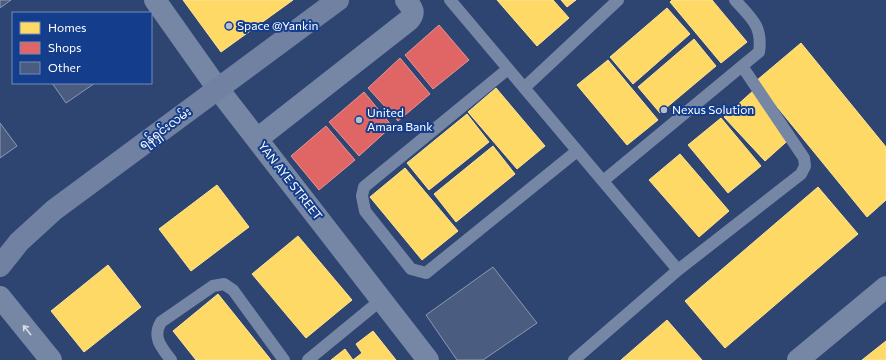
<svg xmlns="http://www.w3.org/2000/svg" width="886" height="360" viewBox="0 0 886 360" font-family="Commissioner,'Noto Sans Myanmar',sans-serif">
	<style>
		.homes { fill: #ffd966; stroke: #ffe494 }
		.shops { fill: #e06666; stroke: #e99494 }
		.building { fill: #4a5c7f; stroke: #8b99b3 }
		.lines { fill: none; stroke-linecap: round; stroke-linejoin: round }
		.lane { stroke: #7686a5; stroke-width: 12 }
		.street { stroke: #7686a5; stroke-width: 22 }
		.secondary { stroke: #7181a1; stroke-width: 22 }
		.oneway { stroke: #d6dbe4 }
		.poi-dot { fill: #b6becd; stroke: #143d8c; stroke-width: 1.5 }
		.labels { text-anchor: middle; stroke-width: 4; stroke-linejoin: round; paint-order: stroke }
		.poi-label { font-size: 12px; fill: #fff; stroke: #143d8c; text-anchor: start }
		.street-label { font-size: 12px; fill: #fff; stroke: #143d8c }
	</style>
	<rect width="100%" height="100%" fill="#2f4571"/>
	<!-- homes -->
	<path class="homes" d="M183,0H293L221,52Z
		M497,0H553L569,18L537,46Z
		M561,0H576L567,7Z
		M672,0H712L747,42L721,63L670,2Z
		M667,8L690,34L633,84L610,57Z
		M694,39L716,66L660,113L638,87Z
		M801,43L886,147V200L867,217L756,81Z
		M608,60L658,120L627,145L577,85Z
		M496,88L545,146L517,169L468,112Z
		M754,90L794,135L765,161L724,117Z
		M467,114L489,142L429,190L407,163Z
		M721,118L761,166L728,193L688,145Z
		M493,146L515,174L456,222L434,194Z
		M680,154L729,211L699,237L649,180Z
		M405,168L458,231L422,260L370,197Z
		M217,185L249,227L191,271L159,229Z
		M818,187L858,234L725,348L685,301Z
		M298,236L352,300L306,338L252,274Z
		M108,265L141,307L84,352L51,311Z
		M218,294L271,360H196L173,331Z
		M667,320L702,360H621Z
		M373,331L396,360H331L345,349L353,360L362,353L356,344Z
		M886,341V360H862Z"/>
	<!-- shops -->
	<path class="shops" d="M439,25L469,60L433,89L405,55Z
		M400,58L430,94L398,121L368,88Z
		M364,92L392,126L359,156L329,122Z
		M326,126L355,160L319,190L291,156Z"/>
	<!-- building -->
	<path class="building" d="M0,0H11L0,8Z
		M52,83H95L66,103Z
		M0,123L17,146L0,158Z
		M493,267L537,323L483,360H457L426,315Z"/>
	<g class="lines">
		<!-- lane -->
		<path class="lane" d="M450,0L678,270
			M508,69L364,187L362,196L365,211L411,269L426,273L577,151
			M524,88L618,0
			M603,181L759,52C763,26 751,18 735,0
			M171,360C161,347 152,337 161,322L213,286L224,284L233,290L284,360
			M308,360L381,300
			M574,360L678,270L801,174L805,166L804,158L742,66"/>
		<!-- street -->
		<path class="street" d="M155,0L218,89L428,360
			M257,139L409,20C416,12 412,8 406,0
			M0,297L51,360
			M798,360L886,287"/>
		<!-- secondary -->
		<path class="secondary" d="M0,266L19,242L54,210L338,0"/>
	</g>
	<!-- one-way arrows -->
	<defs><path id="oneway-shaft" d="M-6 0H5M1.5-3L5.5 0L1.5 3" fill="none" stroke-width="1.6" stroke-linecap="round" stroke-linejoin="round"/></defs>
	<use class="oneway" href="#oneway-shaft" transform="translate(27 330) rotate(-129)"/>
	<!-- markers -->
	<g class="poi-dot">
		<circle cx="229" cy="26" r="4"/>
		<circle cx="664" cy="110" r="4"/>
		<circle cx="359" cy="120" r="4"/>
	</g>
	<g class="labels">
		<!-- poi labels -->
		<g class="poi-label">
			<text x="237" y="30">Space @Yankin</text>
			<text x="672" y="114">Nexus Solution</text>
			<text x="367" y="117">United<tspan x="367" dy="14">Amara Bank</tspan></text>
		</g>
		<!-- street labels -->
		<g class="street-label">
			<text transform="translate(165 128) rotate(-36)" y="4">ရန်ရှင်းလမ်း</text>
			<text transform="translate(290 181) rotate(52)" y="4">YAN AYE STREET</text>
		</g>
	</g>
	<!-- legend -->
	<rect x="12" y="12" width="140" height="72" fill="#143d8c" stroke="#728bba"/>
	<rect x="20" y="22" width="20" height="12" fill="#ffd966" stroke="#728bba"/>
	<text x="48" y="32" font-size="12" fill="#ffffff">Homes</text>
	<rect x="20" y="42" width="20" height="12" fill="#e06666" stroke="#728bba"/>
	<text x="48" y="52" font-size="12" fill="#ffffff">Shops</text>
	<rect x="20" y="62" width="20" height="12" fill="#4a5c7f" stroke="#728bba"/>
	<text x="48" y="72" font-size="12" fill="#ffffff">Other</text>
</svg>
